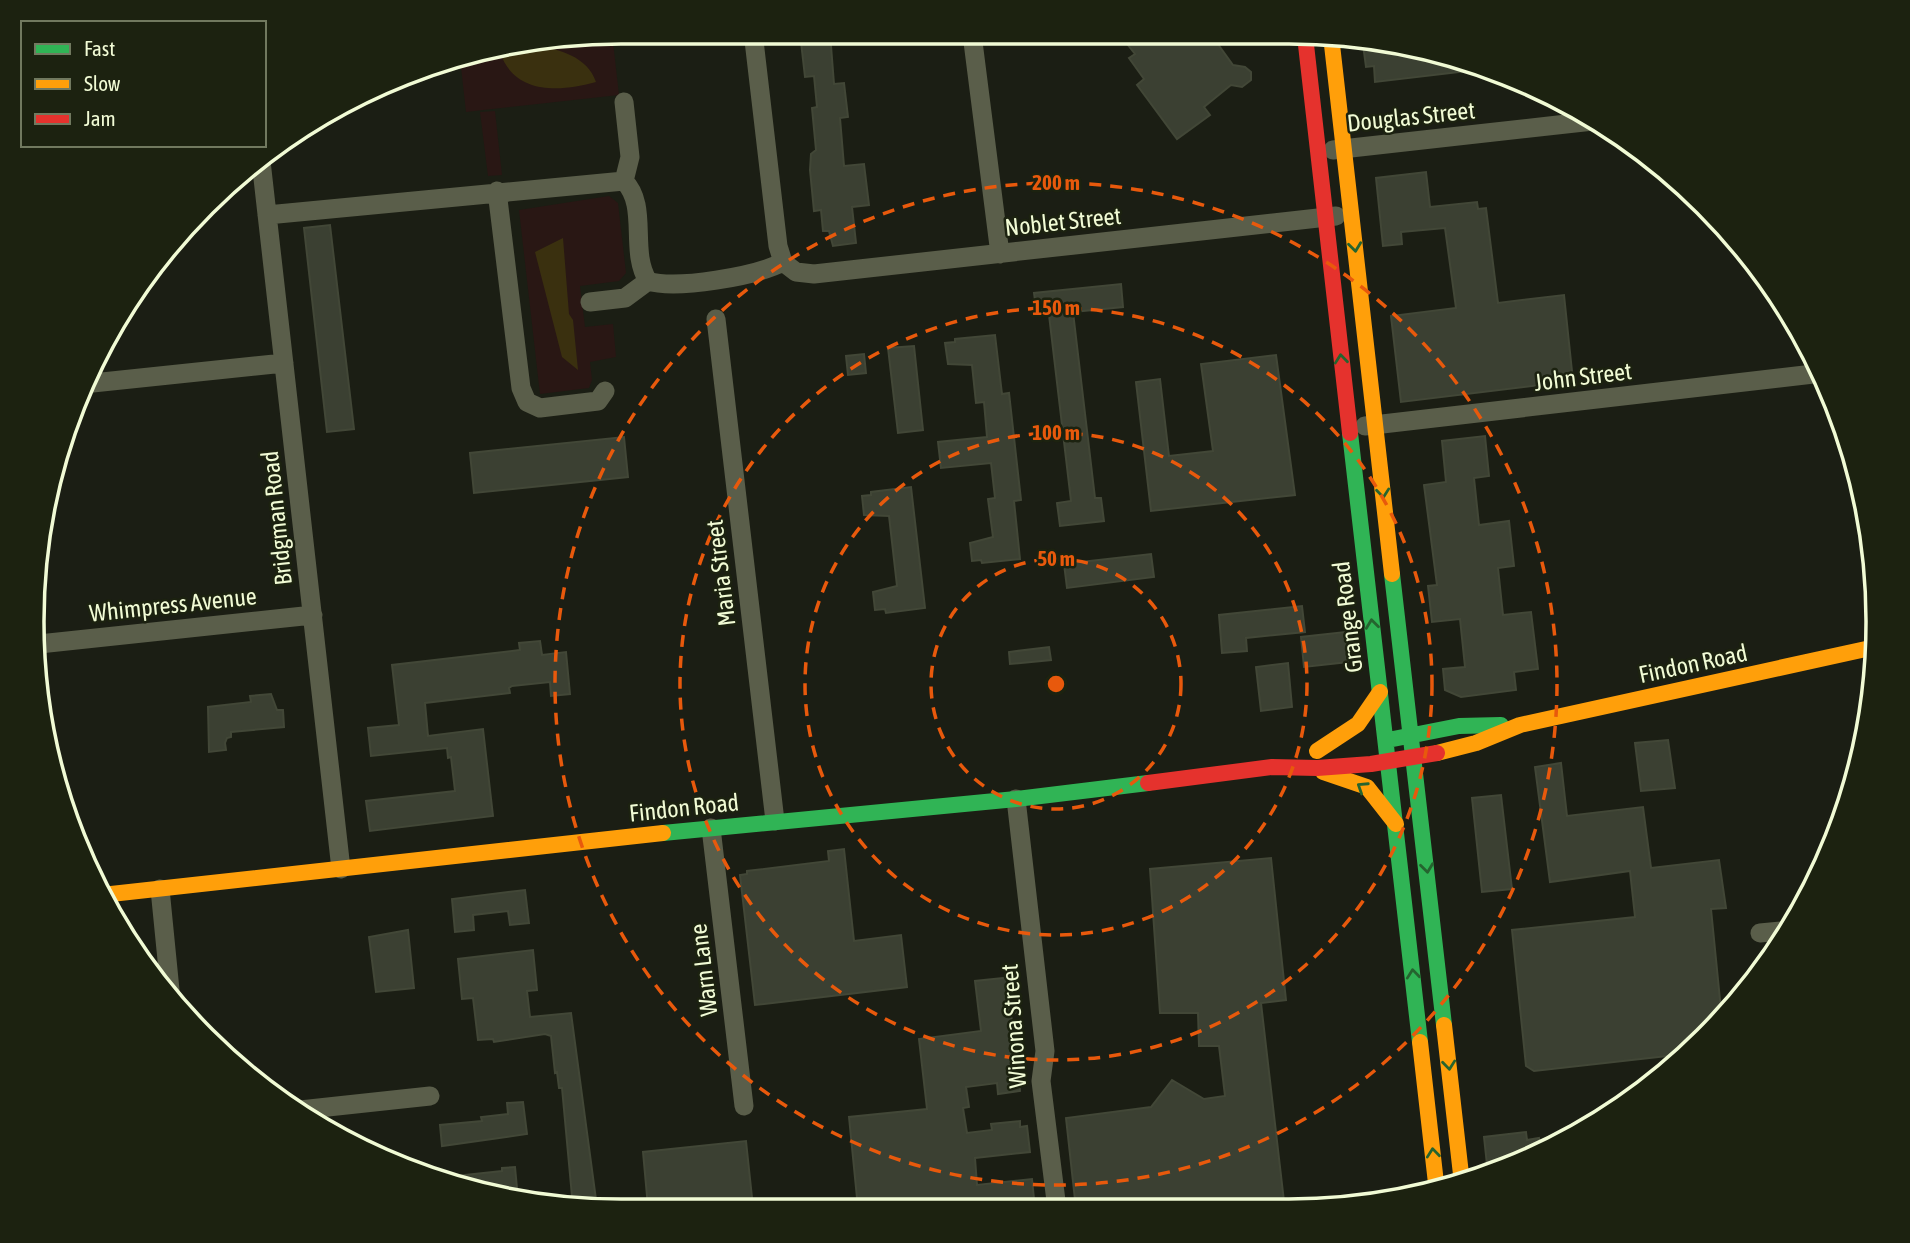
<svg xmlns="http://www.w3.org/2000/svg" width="1910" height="1243" viewBox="0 0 1910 1243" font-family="'Asap Condensed',sans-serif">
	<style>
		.green { fill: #291714 }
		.water { fill: #3a300f }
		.building { fill: #3b4032; stroke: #424737; stroke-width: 2 }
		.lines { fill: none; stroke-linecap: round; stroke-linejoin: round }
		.street { stroke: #5a5e4a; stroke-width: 19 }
		.fast { stroke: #30b455; stroke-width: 16 }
		.slow { stroke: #ff9f0a; stroke-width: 16 }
		.jam { stroke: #e5322d; stroke-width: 16 }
		.oneway { stroke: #25642f }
		.ring { fill: none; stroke: #e8590c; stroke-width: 3.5; stroke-dasharray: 12 9 }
		.labels { text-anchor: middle; stroke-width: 5; stroke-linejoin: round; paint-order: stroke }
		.street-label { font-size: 24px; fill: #f1fbd5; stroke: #1c2210 }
		.rim { fill: none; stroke: #f1fbd5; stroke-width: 3.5 }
		.centre { fill: #e8590c; stroke: #1c2210; stroke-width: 3.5 }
		.ring-label { font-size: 21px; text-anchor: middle; font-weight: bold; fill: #e8590c; stroke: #1c2210; stroke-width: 5; stroke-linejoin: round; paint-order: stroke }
	</style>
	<rect width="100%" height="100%" fill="#1b1e14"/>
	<!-- green -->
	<path class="green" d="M612,33L619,95L466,112L460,58Z
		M495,111L502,175L488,176L480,112Z
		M609,196L618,203L626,273L619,281L580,286L585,327L613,324L616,357L590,362L592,380L589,388L540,394L519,210Z"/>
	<!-- water -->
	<path class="water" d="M535,46C558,48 588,57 596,82C560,92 514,95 500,52Z
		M563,238L569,314L573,320L578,370L562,357L535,252Z"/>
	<!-- building -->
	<path class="building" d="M800,33H830L834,84L844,83L848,117L840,118L844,166L864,164L869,205L852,207L856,243L833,246L829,231H823L821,210L814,211L810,170L811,154L816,150L812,108L817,107L814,76L805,77Z
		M1120,35H1158L1164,44L1176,35L1212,36L1233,65L1245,67L1251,72V80L1242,87L1231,85L1204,107L1210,115L1177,139L1137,85L1144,79L1129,58L1135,54Z
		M1362,37H1366L1476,70L1375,82L1374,66L1366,67Z
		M1426,172L1430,207L1477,202L1478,209L1486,208L1498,303L1564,295L1573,381L1401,402L1391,316L1456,308L1445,228L1401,232L1402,244L1383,246L1376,178Z
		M330,225L354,429L327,432L304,228Z
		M1121,284L1123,307L1073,312L1095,498H1101L1104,521L1060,526L1057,503L1071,501L1049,315L1037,316L1034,293Z
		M995,335L1002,394L1009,393L1021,500L1014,501L1020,559L982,563L981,560L972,561L970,543L993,537L988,499L995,498L991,463L941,468L938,442L987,437L984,402L976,403L972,365L948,364L945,343L955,342V339Z
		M914,346L923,430L898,433L888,348Z
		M864,354L866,373L848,375L846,356Z
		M1276,355L1295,495L1151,511L1136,382L1160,379L1169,456L1213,451L1201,364Z
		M1485,436L1489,476L1474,478L1479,525L1509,521L1514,566L1498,568L1503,615L1531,612L1538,669L1514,672L1516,690L1461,697L1445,690L1443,669L1465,667L1460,619L1432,622L1428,586L1437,585L1424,485L1446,482L1442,441Z
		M624,437L628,477L474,493L470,453Z
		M911,487L925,608L886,613L885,609L875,610L873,592L897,586L889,516L864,515L862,496L871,495V492Z
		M1151,554L1154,577L1067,588L1064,564Z
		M1302,606L1305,632L1246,638L1247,651L1222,653L1219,615Z
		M1345,632L1348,662L1304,667L1301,637Z
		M540,641L542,655L566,652L570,694L551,696L550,682L512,686L509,688L510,693L425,703L428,736L483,729L493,816L370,831L366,801L455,791L451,757L448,758L447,748L371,756L368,728L399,725L392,665L520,650L519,643Z
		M1049,647L1051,660L1010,664L1009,652Z
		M1288,663L1292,707L1261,711L1256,667Z
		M271,694L277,710H283L284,727L231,732V737L227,738L225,743L226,750L209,752L208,707L251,702L250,696Z
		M1668,740L1675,788L1641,791L1635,743Z
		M1561,763L1567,816L1643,807L1651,868L1719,860L1726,908L1711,909L1722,1020L1685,1054L1534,1071L1526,1066L1512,930L1635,917L1630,871L1550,882L1535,767Z
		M1501,795L1512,889L1482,892L1472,798Z
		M844,849L854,941L901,935L907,987L755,1005L740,875L747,874V871L829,861L828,851Z
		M1271,858L1286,1000L1261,1003L1285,1210L1076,1209L1066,1118L1151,1107L1172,1080L1204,1099L1225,1096L1219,1046H1199L1198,1013H1160L1150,869Z
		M525,890L529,923L510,925L508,911L473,915L474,930L455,932L452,899Z
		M408,930L414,988L376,992L369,937Z
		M533,950L537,990L527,991L530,1017L571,1013L597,1207H573L562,1088H559L557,1072L555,1073L551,1036L545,1034L494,1042L493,1039L478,1040L473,998L462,999L458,959Z
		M1012,977L1016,1013L1011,1014L1020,1091L998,1094L997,1083L966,1087L969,1107L963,1108L967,1133L992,1130L991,1124L1020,1121V1127L1027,1126L1030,1152L975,1158L977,1185L1032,1179L1035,1209L858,1208L849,1117L927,1109L919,1039L981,1031L975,981Z
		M523,1102L527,1134L442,1146L440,1125L482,1121L481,1117L508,1114L507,1103Z
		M1526,1132L1527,1140L1539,1138L1541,1154L1488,1174L1484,1137Z
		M746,1141L753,1207H648L643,1152Z
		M515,1167L518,1199L446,1177L502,1171V1168Z"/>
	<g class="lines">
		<!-- street -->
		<path class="street" d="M753,32L778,246L783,262
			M972,34L1000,254
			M624,102L630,157L624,181
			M1333,150L1593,121
			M261,161L341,869
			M497,191L521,388L527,402L540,408L598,401L605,391
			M267,215L624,181C649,206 629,251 648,281C676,290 757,276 783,262
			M783,262L796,272L814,274L1336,216
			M590,302L625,298L648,281
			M716,319L775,821
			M83,384L284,363
			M1365,426L1822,373
			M39,644L313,615
			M1016,799L1045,1051L1041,1081L1057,1209
			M711,828L744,1106
			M160,889L170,990
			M1760,933L1790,930
			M300,1110L430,1096"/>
		<!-- fast -->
		<path class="fast" d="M1350,433L1420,1042
			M1392,574L1444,1025
			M1393,739L1459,726L1501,725
			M663,833L1016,799L1148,783"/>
		<!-- slow -->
		<path class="slow" d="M1331,36L1392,574
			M1317,751L1358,724L1380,692
			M1437,753L1476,743L1520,725L1875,647
			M1323,772L1367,787L1396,824
			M102,895L663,833
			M1444,1025L1462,1183
			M1420,1042L1437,1192"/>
		<!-- jam -->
		<path class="jam" d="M1305,36L1350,433
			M1148,783L1272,767L1317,768L1371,764L1437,753"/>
	</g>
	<!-- one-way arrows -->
	<defs><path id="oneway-chevron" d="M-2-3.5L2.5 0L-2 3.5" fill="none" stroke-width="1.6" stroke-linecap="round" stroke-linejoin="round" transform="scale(1.75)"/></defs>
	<g class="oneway">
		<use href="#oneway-chevron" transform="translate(1355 247) rotate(83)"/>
		<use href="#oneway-chevron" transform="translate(1341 359) rotate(-96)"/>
		<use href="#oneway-chevron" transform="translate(1383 493) rotate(84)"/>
		<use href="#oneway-chevron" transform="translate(1372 624) rotate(-97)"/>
		<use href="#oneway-chevron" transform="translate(1362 787) rotate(-147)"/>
		<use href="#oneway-chevron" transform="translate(1427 868) rotate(83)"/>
		<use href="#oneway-chevron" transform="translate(1413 974) rotate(-96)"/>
		<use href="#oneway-chevron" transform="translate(1449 1065) rotate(84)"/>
		<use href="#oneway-chevron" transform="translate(1433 1153) rotate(-96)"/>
	</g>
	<!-- distance rings -->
	<g class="ring">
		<circle cx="1056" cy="684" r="125"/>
		<circle cx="1056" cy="684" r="251"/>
		<circle cx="1056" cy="684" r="376"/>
		<circle cx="1056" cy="684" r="501"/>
	</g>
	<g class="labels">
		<!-- street labels -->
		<g class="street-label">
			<text transform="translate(1411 117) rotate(-6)" y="8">Douglas Street</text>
			<text transform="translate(1063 222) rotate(-6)" y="8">Noblet Street</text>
			<text transform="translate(1583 377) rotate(-7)" y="8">John Street</text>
			<text transform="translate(277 518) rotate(-96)" y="8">Bridgman Road</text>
			<text transform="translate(721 573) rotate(-97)" y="8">Maria Street</text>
			<text transform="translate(173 605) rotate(-6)" y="8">Whimpress Avenue</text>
			<text transform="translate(1348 617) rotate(-97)" y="8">Grange Road</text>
			<text transform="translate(1693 664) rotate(-12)" y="8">Findon Road</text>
			<text transform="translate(684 808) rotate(-6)" y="8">Findon Road</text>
			<text transform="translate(704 970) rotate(-97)" y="8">Warn Lane</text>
			<text transform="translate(1014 1026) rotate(-94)" y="8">Winona Street</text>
		</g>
	</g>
	<!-- crop -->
	<path d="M0 0H1910V1243H0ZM621 44H1289A577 577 0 0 1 1866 621V622A577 577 0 0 1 1289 1199H621A577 577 0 0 1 44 622V621A577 577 0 0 1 621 44Z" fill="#1c2210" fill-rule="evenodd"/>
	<path class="rim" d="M621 44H1289A577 577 0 0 1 1866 621V622A577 577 0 0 1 1289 1199H621A577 577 0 0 1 44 622V621A577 577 0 0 1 621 44Z"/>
	<circle cx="1056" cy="684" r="10" class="centre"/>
	<g class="ring-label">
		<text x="1056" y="190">200 m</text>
		<text x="1056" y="315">150 m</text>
		<text x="1056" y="440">100 m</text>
		<text x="1056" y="566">50 m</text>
	</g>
	<!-- legend -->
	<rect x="21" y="21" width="245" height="126" fill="#1c2210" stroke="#71795f" stroke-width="2"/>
	<rect x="35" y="44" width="35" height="10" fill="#30b455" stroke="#71795f" stroke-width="2"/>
	<text x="84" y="56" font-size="21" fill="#f1fbd5">Fast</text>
	<rect x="35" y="79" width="35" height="10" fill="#ff9f0a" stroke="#71795f" stroke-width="2"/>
	<text x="84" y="91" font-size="21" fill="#f1fbd5">Slow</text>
	<rect x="35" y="114" width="35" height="10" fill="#e5322d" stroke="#71795f" stroke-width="2"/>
	<text x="84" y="126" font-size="21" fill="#f1fbd5">Jam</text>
</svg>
